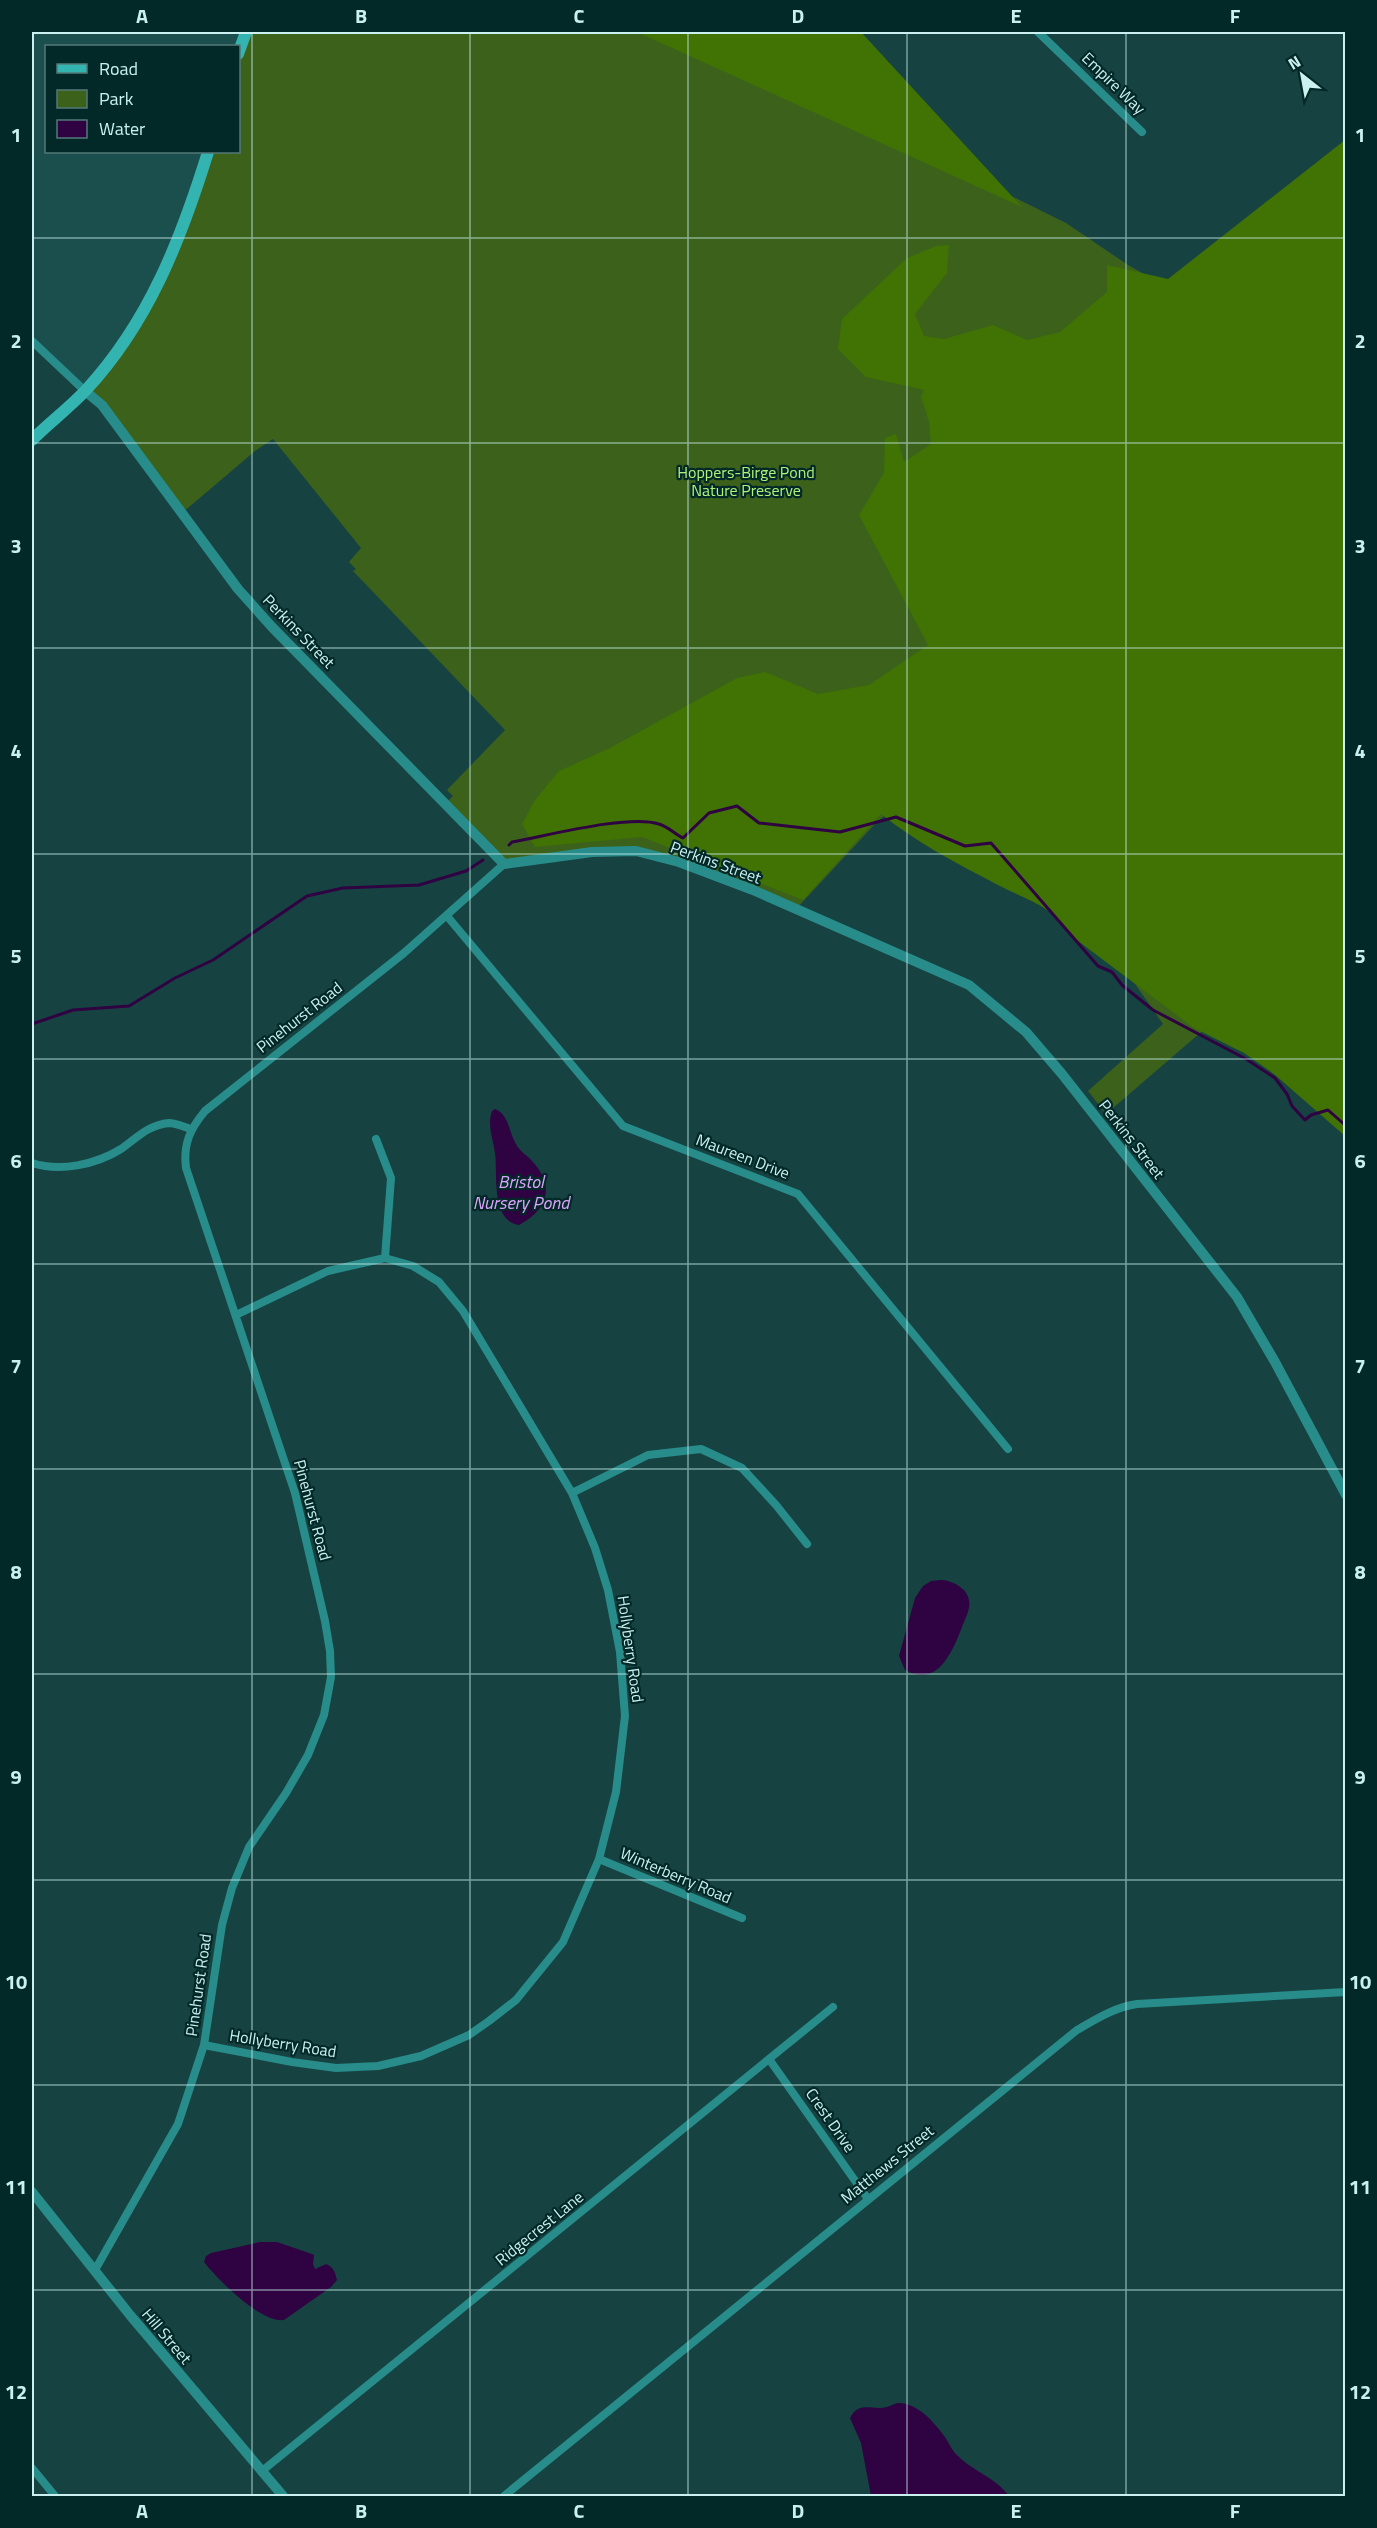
<svg xmlns="http://www.w3.org/2000/svg" width="1377" height="2528" viewBox="0 0 1377 2528" font-family="'Titillium Web',sans-serif">
	<style>
		.built { fill: #1b4f4e }
		.green { fill: #3c611b }
		.forest { fill: #417204 }
		.water { fill: #2f0342 }
		.lines { fill: none; stroke-linecap: round; stroke-linejoin: round }
		.stream { stroke: #2f0342; stroke-width: 3 }
		.minor { stroke: #278c8a; stroke-width: 8 }
		.tertiary { stroke: #278c8a; stroke-width: 10 }
		.secondary { stroke: #33b4b1; stroke-width: 12 }
		.grid { fill: none; stroke: #caf1ef; stroke-width: 1.5; stroke-opacity: 0.55 }
		.labels { text-anchor: middle; stroke-width: 4.5; stroke-linejoin: round; paint-order: stroke }
		.street-label { font-size: 16px; fill: #caf1ef; stroke: #032828 }
		.park-label { font-size: 16px; fill: #aff379; stroke: #032828 }
		.water-label { font-size: 18px; font-style: italic; fill: #dca4fc; stroke: #032828 }
		.neatline { fill: none; stroke: #caf1ef; stroke-width: 2 }
		.grid-label { font-size: 20px; text-anchor: middle; font-weight: bold; fill: #caf1ef }
	</style>
	<rect width="100%" height="100%" fill="#164342"/>
	<!-- built -->
	<path class="built" d="M32,32H246L238,46H46V152H208L148,307L85,391L32,341Z"/>
	<!-- green -->
	<path class="green" d="M246,32H702L991,186L1066,223L1128,265L1174,291L1214,1021L1106,1114L1088,1091L1163,1024L1087,915L938,769L875,824L796,909L636,851L504,864L446,803L453,796L447,790L505,730L353,571L356,569L349,562L361,548L273,439L255,451L182,513L85,391L137,325L208,152H238L239,54Z"/>
	<!-- forest -->
	<path class="forest" d="M637,32H861L1022,207Z
		M1345,140V1136L1274,1074L1244,1053L1194,1028L1074,938C1049,903 1032,903 996,884C956,863 916,842 881,814L803,900L642,837L535,847L522,824L535,800L559,771L610,748L737,678L765,672L818,694L869,685L928,645L859,515L884,473L885,438L896,434L904,462L931,444L929,422L921,397L924,390L866,377L838,349L842,319L907,258L936,246L949,245L947,273L915,314L924,336L944,339L993,325L1027,340L1060,332L1107,292V265L1168,279Z"/>
	<!-- water -->
	<path class="water" d="M495,1109C509,1114 509,1133 516,1144C519,1151 527,1155 532,1161C556,1186 547,1211 519,1225C490,1221 498,1172 495,1153C493,1139 487,1125 492,1111Z
		M940,1580C952,1580 967,1588 969,1600C971,1609 965,1619 962,1627C953,1650 938,1689 905,1670L899,1656L915,1598L923,1586L931,1581Z
		M260,2242H277L312,2254L314,2255L313,2264L315,2269L326,2264C334,2267 335,2273 337,2280L331,2287L284,2320C261,2323 218,2280 204,2262L206,2256L211,2253Z
		M897,2403C917,2402 934,2422 945,2437C949,2443 952,2451 958,2456C974,2472 995,2477 1009,2496H871L861,2443L850,2418C859,2400 872,2411 887,2407C891,2406 894,2404 897,2403Z"/>
	<g class="lines">
		<!-- stream -->
		<path class="stream" d="M509,845L512,842C546,836 629,814 659,824C667,826 675,834 683,838L709,813L737,806L759,823L840,832L896,817L965,846L991,843L1098,966L1112,972L1122,985L1153,1010L1246,1059L1275,1078L1287,1094L1292,1106L1305,1120L1311,1115L1328,1110L1345,1125L1346,1143
			M32,1024L73,1010L129,1006L175,978L213,960L307,896L343,888L419,885L466,871L483,860"/>
		<!-- minor -->
		<path class="minor" d="M1038,32L1142,132
			M32,341L85,391
			M447,916L623,1126L798,1194L1008,1449
			M376,1139L391,1178L385,1258
			M32,1163C60,1172 95,1165 121,1149C137,1138 148,1125 169,1123C176,1123 184,1127 191,1129
			M572,1493L648,1455L701,1449L742,1468L776,1505L807,1544
			M599,1859L742,1918
			M204,2045L292,2062L336,2068L378,2066L421,2056L469,2035L489,2021L516,2000L563,1942L599,1859L616,1792L625,1716L620,1652L608,1590L595,1548L572,1493L463,1311L439,1282L413,1266L385,1258L328,1271L236,1315
			M769,2059L868,2199
			M95,2270L178,2124L204,2045L222,1925L232,1888L249,1847L286,1793L308,1755L324,1715L331,1677L330,1651L325,1621L295,1493L186,1168C183,1144 190,1129 205,1111L404,953L504,864
			M32,2468L55,2496
			M262,2471L833,2007
			M504,2496L1077,2030C1096,2019 1115,2007 1137,2004L1346,1992"/>
		<!-- tertiary -->
		<path class="tertiary" d="M85,391L102,405L238,589L272,627L504,864L592,852L636,851L679,862L753,890L969,985L1026,1032L1062,1074L1237,1297L1275,1362L1346,1495
			M32,2192L130,2315L283,2496"/>
		<!-- secondary -->
		<path class="secondary" d="M238,54L246,32
			M32,440C49,423 69,408 86,390C149,322 181,239 208,152"/>
	</g>
	<!-- grid -->
	<path class="grid" d="M252,32V2496M470,32V2496M688,32V2496M907,32V2496M1126,32V2496M32,238H1346M32,443H1346M32,648H1346M32,854H1346M32,1059H1346M32,1264H1346M32,1469H1346M32,1674H1346M32,1880H1346M32,2085H1346M32,2290H1346"/>
	<g class="labels">
		<!-- street labels -->
		<g class="street-label">
			<text transform="translate(1114 83) rotate(44)" y="6">Empire Way</text>
			<text transform="translate(299 631) rotate(46)" y="6">Perkins Street</text>
			<text transform="translate(716 862) rotate(20)" y="6">Perkins Street</text>
			<text transform="translate(299 1017) rotate(-38)" y="6">Pinehurst Road</text>
			<text transform="translate(1132 1139) rotate(52)" y="6">Perkins Street</text>
			<text transform="translate(743 1156) rotate(21)" y="6">Maureen Drive</text>
			<text transform="translate(313 1510) rotate(75)" y="6">Pinehurst Road</text>
			<text transform="translate(631 1649) rotate(82)" y="6">Hollyberry Road</text>
			<text transform="translate(676 1875) rotate(23)" y="6">Winterberry Road</text>
			<text transform="translate(198 1985) rotate(-82)" y="6">Pinehurst Road</text>
			<text transform="translate(283 2043) rotate(9)" y="6">Hollyberry Road</text>
			<text transform="translate(831 2120) rotate(55)" y="6">Crest Drive</text>
			<text transform="translate(887 2164) rotate(-39)" y="6">Matthews Street</text>
			<text transform="translate(539 2228) rotate(-39)" y="6">Ridgecrest Lane</text>
			<text transform="translate(167 2336) rotate(50)" y="6">Hill Street</text>
		</g>
		<!-- park labels -->
		<g class="park-label">
			<text x="746" y="478">Hoppers-Birge Pond<tspan x="746" dy="18">Nature Preserve</tspan></text>
		</g>
		<!-- water labels -->
		<g class="water-label">
			<text x="521" y="1188">Bristol<tspan x="521" dy="21">Nursery Pond</tspan></text>
		</g>
	</g>
	<!-- border -->
	<rect width="1377" height="2528" fill="none" stroke="#032828" stroke-width="66"/>
	<!-- legend -->
	<rect x="45" y="45" width="195" height="108" fill="#032828" stroke="#537878" stroke-width="1.5"/>
	<rect x="57" y="64" width="30" height="9" fill="#33b4b1" stroke="#537878" stroke-width="1.5"/>
	<text x="99" y="75" font-size="18" fill="#caf1ef">Road</text>
	<rect x="57" y="90" width="30" height="18" fill="#3c611b" stroke="#537878" stroke-width="1.5"/>
	<text x="99" y="105" font-size="18" fill="#caf1ef">Park</text>
	<rect x="57" y="120" width="30" height="18" fill="#2f0342" stroke="#537878" stroke-width="1.5"/>
	<text x="99" y="135" font-size="18" fill="#caf1ef">Water</text>
	<!-- north arrow -->
	<g transform="translate(1302 75) rotate(329)" stroke="#032828" stroke-width="4.5" paint-order="stroke">
	<path d="M0-4.5L10 22L0 15L-10 22Z" fill="#caf1ef"/>
	<text y="-9" font-size="16" font-weight="bold" text-anchor="middle" fill="#caf1ef">N</text>
	</g>
	<rect x="33" y="33" width="1311" height="2462" class="neatline"/>
	<g class="grid-label">
		<text x="142" y="23">A</text>
		<text x="361" y="23">B</text>
		<text x="579" y="23">C</text>
		<text x="798" y="23">D</text>
		<text x="1016" y="23">E</text>
		<text x="1235" y="23">F</text>
		<text x="16" y="142">1</text>
		<text x="1360" y="142">1</text>
		<text x="16" y="348">2</text>
		<text x="1360" y="348">2</text>
		<text x="16" y="553">3</text>
		<text x="1360" y="553">3</text>
		<text x="16" y="758">4</text>
		<text x="1360" y="758">4</text>
		<text x="16" y="963">5</text>
		<text x="1360" y="963">5</text>
		<text x="16" y="1168">6</text>
		<text x="1360" y="1168">6</text>
		<text x="16" y="1373">7</text>
		<text x="1360" y="1373">7</text>
		<text x="16" y="1579">8</text>
		<text x="1360" y="1579">8</text>
		<text x="16" y="1784">9</text>
		<text x="1360" y="1784">9</text>
		<text x="16" y="1989">10</text>
		<text x="1360" y="1989">10</text>
		<text x="16" y="2194">11</text>
		<text x="1360" y="2194">11</text>
		<text x="16" y="2399">12</text>
		<text x="1360" y="2399">12</text>
		<text x="142" y="2518">A</text>
		<text x="361" y="2518">B</text>
		<text x="579" y="2518">C</text>
		<text x="798" y="2518">D</text>
		<text x="1016" y="2518">E</text>
		<text x="1235" y="2518">F</text>
	</g>
</svg>
